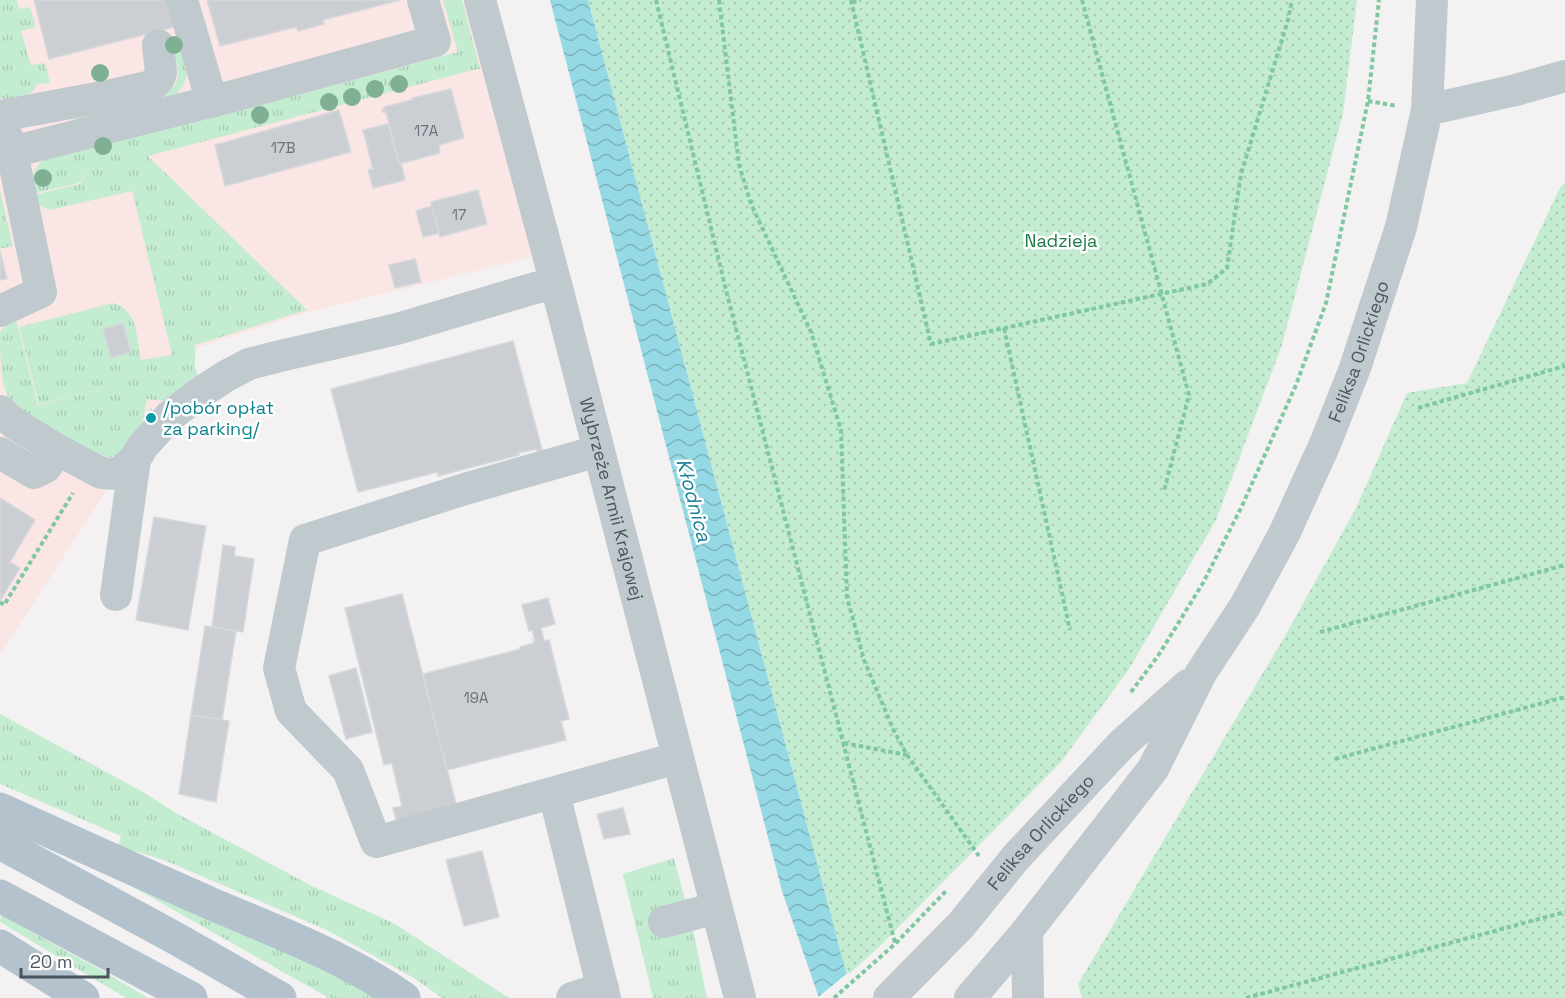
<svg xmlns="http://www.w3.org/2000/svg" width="1565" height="998" viewBox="0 0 1565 998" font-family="'Space Grotesk',sans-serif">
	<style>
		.medical { fill: #fae6e5 }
		.grass { fill: url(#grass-tufts) }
		.park { fill: url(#park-dots) }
		.water { fill: url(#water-waves) }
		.pier { fill: #f3f1f1 }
		.building { fill: #cbced3; stroke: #d6d8dc; stroke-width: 1.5 }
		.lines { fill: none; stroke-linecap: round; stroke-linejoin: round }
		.path { stroke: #7fc8a0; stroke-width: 4; stroke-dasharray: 4.5 3; stroke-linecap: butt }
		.minor { stroke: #c0c9ce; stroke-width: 32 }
		.major { stroke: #b3c2cd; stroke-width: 33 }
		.tree { fill: #7fb094 }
		.culture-dot { fill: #0f9aa8; stroke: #fff; stroke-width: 2 }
		.labels { text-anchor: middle; stroke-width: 5; stroke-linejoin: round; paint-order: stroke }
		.number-label { font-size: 15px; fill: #6a737a }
		.park-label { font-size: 18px; fill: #207a48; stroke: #fff }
		.street-label { font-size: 18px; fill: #4a555d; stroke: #fff }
		.culture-label { font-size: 18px; fill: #0d838f; stroke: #fff; text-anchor: start }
		.water-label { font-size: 20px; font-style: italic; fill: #188194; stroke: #fff }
	</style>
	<defs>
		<pattern id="grass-tufts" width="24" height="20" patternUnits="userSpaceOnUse" patternTransform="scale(1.5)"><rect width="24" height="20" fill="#c4ecd1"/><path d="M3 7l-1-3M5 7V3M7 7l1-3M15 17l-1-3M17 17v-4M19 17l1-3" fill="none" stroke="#aaccb6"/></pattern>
		<pattern id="park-dots" width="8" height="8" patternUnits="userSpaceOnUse" patternTransform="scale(1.5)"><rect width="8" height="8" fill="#c4ecd1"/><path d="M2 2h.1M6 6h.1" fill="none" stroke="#aaccb6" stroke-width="1.8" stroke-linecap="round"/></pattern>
		<pattern id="water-waves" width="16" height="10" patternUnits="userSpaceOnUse" patternTransform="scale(1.5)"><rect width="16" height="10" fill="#95d9e5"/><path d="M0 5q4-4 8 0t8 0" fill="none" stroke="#7cb3bd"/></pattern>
	</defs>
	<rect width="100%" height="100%" fill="#f3f1f1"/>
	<!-- medical -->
	<path class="medical" d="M0,0H469L535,255L528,258L310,312L199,347L0,655Z"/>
	<!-- grass -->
	<path class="grass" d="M0,0H17L19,9L30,7L36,27L21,31L31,65L45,63L50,83L38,84C28,99 17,102 0,98Z
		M443,0H462L480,69L473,70L148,156L307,310L195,345V366L199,383L162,412L164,401L147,399L139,437L118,455L111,457L93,456L11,403C0,383 0,356 0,332L7,324L16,320L38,405L119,385L39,404L19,327L113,303C138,309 137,339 141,360L172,355L132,191L50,210L37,205L33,195L80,184L88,171L79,183L31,194C32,174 33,168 48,155L241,110L458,52Z
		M179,39C187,64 194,76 174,97L71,121L82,114L166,92C187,81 175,60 169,43Z
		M0,191L13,246L0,249Z
		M0,714L143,792L176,813L310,885L395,924L509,998H442L414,978L327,930L164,860L118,846L121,836L0,784Z
		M674,858L693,930L707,998H653L623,874Z
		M119,879L304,958L378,998H329Z
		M1,915L108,974L148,998H126L0,922Z"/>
	<!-- park -->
	<path class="park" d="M588,0H1357L1343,113L1282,345L1216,520L1129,669L1061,762L879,947L847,976Z
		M1565,183V998H1082L1078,984L1285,636L1356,508L1407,393L1467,383L1561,186Z"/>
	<!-- water -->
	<path class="water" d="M550,0H588L847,976L819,998L782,891Z"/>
	<!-- pier -->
	<path class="pier" d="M849,972L856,998H817Z"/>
	<!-- building -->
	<path class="building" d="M34,0H167L174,27L49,59Z
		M207,0H400L323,20L324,24L298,31L296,27L220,46Z
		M451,89L464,138L439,145L440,153L399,164L386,111L383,112L382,109H385L384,107L412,100V98Z
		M339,110L351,152L225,186L215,145Z
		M388,124L399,164L401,163L405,180L373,188L368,170L373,169L363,130Z
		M478,190L487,224L440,237L431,202Z
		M432,206L439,233L423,237L416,211Z
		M0,251L7,279L0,280Z
		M415,259L421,282L395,288L389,265Z
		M123,323L131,352L111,358L103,329Z
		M513,341L542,450L537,451L536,449L518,453L519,455L438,476V472L358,492L331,389Z
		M151,409L159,419L151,426L143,417Z
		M0,498L35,520L10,562L20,568L0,601Z
		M154,517L206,526L188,630L136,620Z
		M223,545L235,547L234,556L254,559L243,632L212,627Z
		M402,594L458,812L398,827L393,808L402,806L392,763L384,765L345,608Z
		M548,598L555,624L541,628L544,641L549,640L569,719L561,721L566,740L447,770L423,674L521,649L520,647L534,643L533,640H535L532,630L529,631L522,605Z
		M205,626L236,631L222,720L191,715Z
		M356,668L372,732L346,739L329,676Z
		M191,715L229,721L216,802L179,794Z
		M623,808L630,834L604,839L597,814Z
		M482,851L499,917L464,926L446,860Z"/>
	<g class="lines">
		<!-- path -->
		<path class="path" d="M656,0L725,286L895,943
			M719,0L739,165L751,204L811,332L841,430L847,597L864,660L893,729L907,755L979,856
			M851,0L931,344L1207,284L1227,268L1241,174L1288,20L1292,0
			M1082,0L1189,395L1164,491
			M852,2L861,0
			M1368,101L1397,106
			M1004,328L1070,630
			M1418,408L1565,366
			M0,602L4,605L73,493
			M1320,632L1565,565
			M1131,692L1158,656L1203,583L1242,506L1296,385L1326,303L1368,101L1379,0
			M844,743L907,755
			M1335,759L1565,697
			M834,998L895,944L946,891
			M1246,998L1565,912"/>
		<!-- minor -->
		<g class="minor">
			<path d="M182,0L212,102"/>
			<path id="s1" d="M480,0L556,284L740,998"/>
			<path d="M1427,110L1516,90L1565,76"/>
			<path d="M0,116L102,97L151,86L158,80L161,73L158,45"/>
			<path d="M0,117L12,152L41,292L0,311"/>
			<path d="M12,152L237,95L435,41L423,0"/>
			<path d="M0,411L15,424L58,450L101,473L119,474L135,459L143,446L170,416L200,393L226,376L249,364L276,357L397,329L535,288L556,284"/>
			<path d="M598,451L465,489L305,540L279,668L291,711L348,770L376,842L677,758"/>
			<path d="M0,453L34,473L46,467L58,450"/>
			<path d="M116,595L135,459"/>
			<path d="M554,793L605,998"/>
			<path d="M664,922L716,908"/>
			<path d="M1027,931L1028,998"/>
			<path d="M572,998L603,988"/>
			<path id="s2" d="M889,998L961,925L1017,856L1122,744L1188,685"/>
			<path id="s3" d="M970,998L1027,931L1153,769L1201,673L1245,606L1284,534L1325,444L1355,368L1401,227L1427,110L1432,0"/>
		</g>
		<!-- major -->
		<path class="major" d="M0,809C71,841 141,873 212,904C277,932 345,957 404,998
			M0,843L175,938L280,998
			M0,896L191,998
			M0,946L83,998"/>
	</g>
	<!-- trees -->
	<g class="tree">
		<circle cx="174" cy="45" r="9"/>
		<circle cx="100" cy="73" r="9"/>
		<circle cx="399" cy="84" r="9"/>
		<circle cx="375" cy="89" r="9"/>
		<circle cx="352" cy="97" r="9"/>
		<circle cx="329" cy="102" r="9"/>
		<circle cx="260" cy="115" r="9"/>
		<circle cx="103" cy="146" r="9"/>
		<circle cx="43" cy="178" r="9"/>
	</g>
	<!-- markers -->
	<circle class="culture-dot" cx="151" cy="418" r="6"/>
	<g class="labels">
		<!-- number labels -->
		<g class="number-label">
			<text x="426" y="136">17A</text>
			<text x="283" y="153">17B</text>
			<text x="459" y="220">17</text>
			<text x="476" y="703">19A</text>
		</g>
		<!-- park labels -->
		<g class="park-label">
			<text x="1061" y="247">Nadzieja</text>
		</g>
		<!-- street labels -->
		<g class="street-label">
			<text dy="6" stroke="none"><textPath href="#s3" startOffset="760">Feliksa Orlickiego</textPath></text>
			<text dy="6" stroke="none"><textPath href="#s1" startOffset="516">Wybrzeże Armii Krajowej</textPath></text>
			<text dy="6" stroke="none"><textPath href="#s2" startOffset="225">Feliksa Orlickiego</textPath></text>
		</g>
		<!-- culture labels -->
		<g class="culture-label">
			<text x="163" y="414">/pobór opłat<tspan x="163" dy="21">za parking/</tspan></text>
		</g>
		<!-- water labels -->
		<g class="water-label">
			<text transform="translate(694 500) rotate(75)" y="7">Kłodnica</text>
		</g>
	</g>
	<!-- scale -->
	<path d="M21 968v9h87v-9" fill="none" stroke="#4a555d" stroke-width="3"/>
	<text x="30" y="968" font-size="18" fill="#4a555d" stroke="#ffffff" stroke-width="4.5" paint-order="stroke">20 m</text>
</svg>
